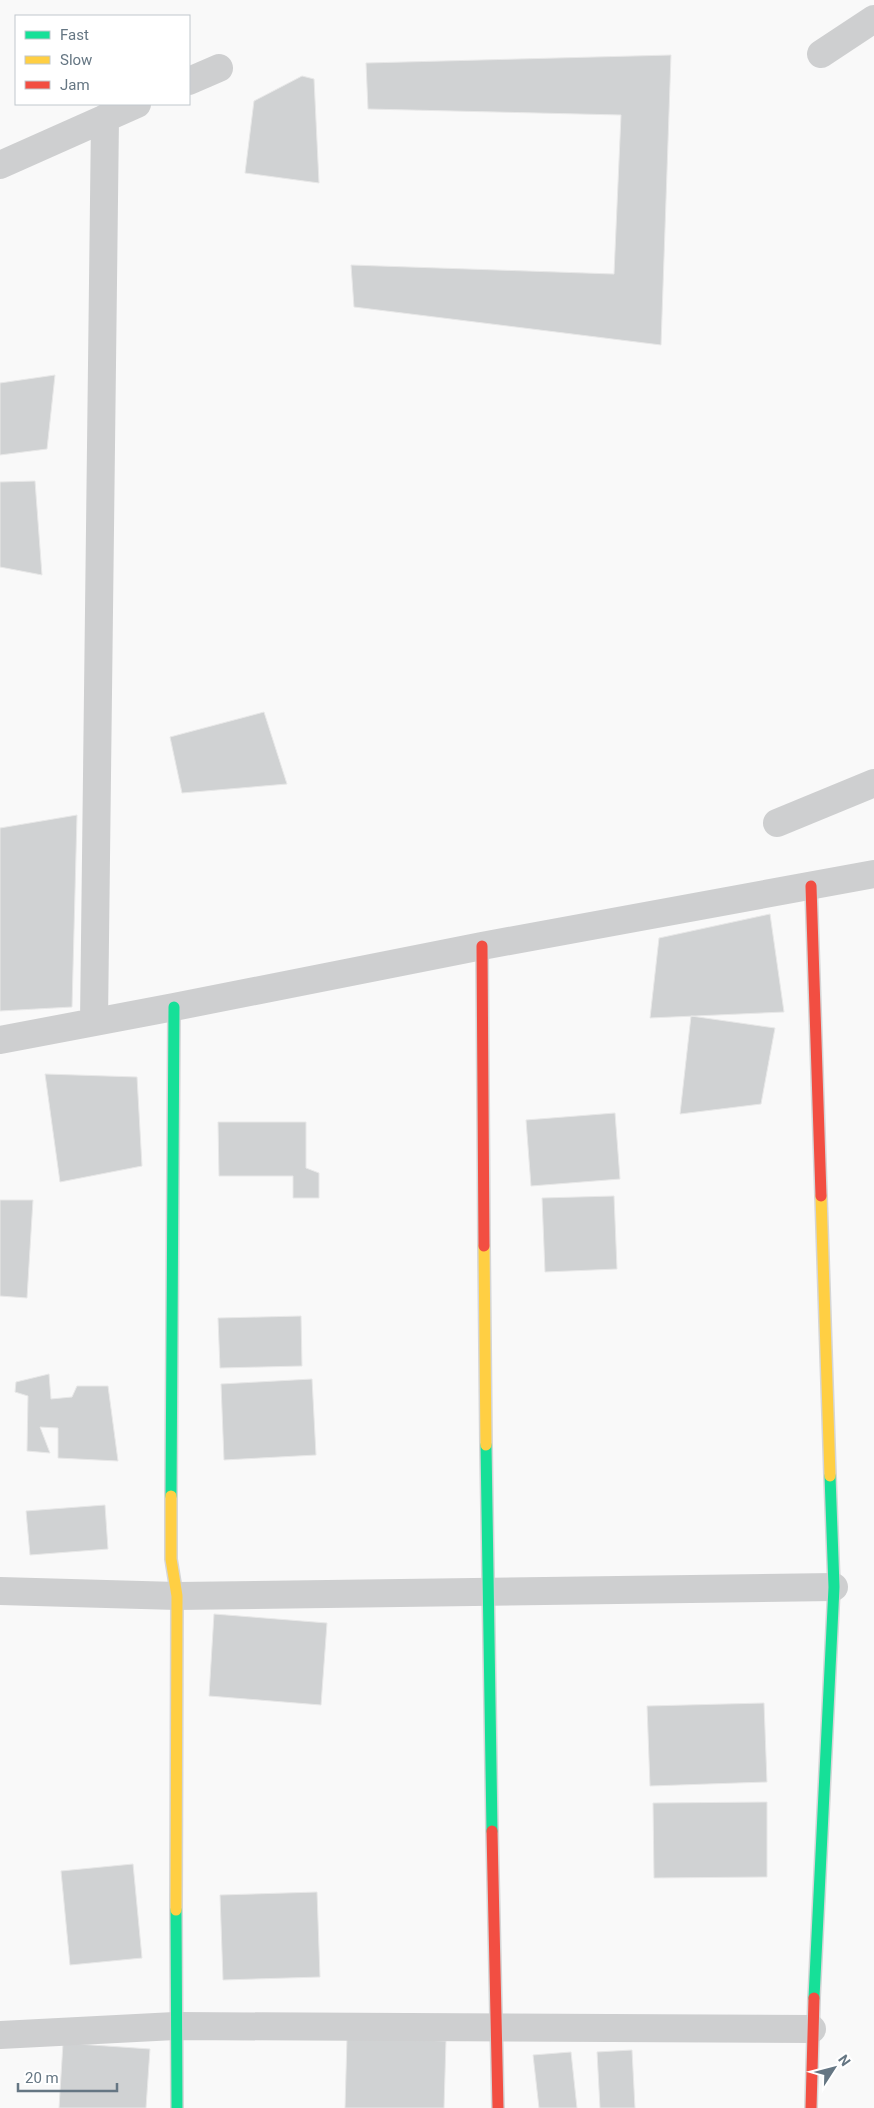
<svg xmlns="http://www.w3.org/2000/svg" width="874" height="2108" viewBox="0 0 874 2108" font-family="Roboto,sans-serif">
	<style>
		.building { fill: #d0d2d3; stroke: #e8e8e8 }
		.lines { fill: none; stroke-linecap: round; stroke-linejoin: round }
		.fast-casing { stroke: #d5d6d7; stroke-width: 14 }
		.slow-casing { stroke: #d5d6d7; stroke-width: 14 }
		.jam-casing { stroke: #d5d6d7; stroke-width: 14 }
		.street { stroke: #cecfd0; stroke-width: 28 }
		.fast { stroke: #16e098; stroke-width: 11 }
		.slow { stroke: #ffcf43; stroke-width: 11 }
		.jam { stroke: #f24e42; stroke-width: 11 }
	</style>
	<rect width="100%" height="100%" fill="#f9f9f9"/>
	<!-- building -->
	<path class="building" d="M671,55L661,345L354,307L351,265L614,274L621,115L368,109L366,63Z
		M302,76L314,79L319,183L245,173L254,101Z
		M55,375L47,449L0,455V383Z
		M35,481L42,575L0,567V482Z
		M264,712L287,784L182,793L170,737Z
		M77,815L72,1007L0,1011V828Z
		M770,914L784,1012L650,1018L659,938Z
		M691,1016L775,1028L761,1104L680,1114Z
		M45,1074L137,1077L142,1166L60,1182Z
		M615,1113L620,1179L531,1186L526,1120Z
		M218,1122H306V1168L319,1173V1198H293V1176H219Z
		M614,1196L617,1269L545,1272L542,1198Z
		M0,1200H33L27,1298L0,1296Z
		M301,1316L302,1366L220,1368L218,1318Z
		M49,1374L51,1399L72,1397L77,1386H108L118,1461L58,1458V1428L40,1427L50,1453L27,1451L28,1396L15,1392L16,1382Z
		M312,1379L316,1455L224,1460L221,1384Z
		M105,1505L108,1549L30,1555L26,1511Z
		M214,1614L327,1623L321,1705L209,1696Z
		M764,1703L767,1782L650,1786L647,1706Z
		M767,1802V1877L654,1878L653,1803Z
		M133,1864L142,1958L70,1965L61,1871Z
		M317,1892L320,1977L223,1980L220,1895Z
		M347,2037L446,2041L444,2108H345Z
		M63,2043L150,2049L146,2108H59Z
		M632,2050L635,2108H600L597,2052Z
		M571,2052L577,2108H539L533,2055Z"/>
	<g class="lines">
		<!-- fast casing -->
		<g class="fast-casing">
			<path id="fast" d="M486,1445L492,1831
				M171,1496L174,1007
				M176,1910L177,2108
				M814,1998L834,1587L830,1476"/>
		</g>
		<!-- slow casing -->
		<g class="slow-casing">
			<path id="slow" d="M821,1196L830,1476
				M484,1246L486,1445
				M171,1496V1559L177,1596L176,1910"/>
		</g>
		<!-- jam casing -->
		<g class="jam-casing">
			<path id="jam" d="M811,886L821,1196
				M482,946L484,1246
				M492,1831L498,2108
				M811,2108L814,1998"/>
		</g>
		<!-- street -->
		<path class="street" d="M821,54L874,19
			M189,81L219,68
			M0,165L137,104
			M777,823L874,783
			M94,1022L105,118
			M0,1040L174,1007L482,946L874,874
			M0,1591L177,1596L834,1587
			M0,2035L175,2026L812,2029"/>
		<!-- fast -->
		<use href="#fast" class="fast"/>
		<!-- slow -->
		<use href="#slow" class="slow"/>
		<!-- jam -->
		<use href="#jam" class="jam"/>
	</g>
	<!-- legend -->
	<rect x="15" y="15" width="175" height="90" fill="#ffffff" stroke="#c1c8cd"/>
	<rect x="25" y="31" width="25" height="8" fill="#16e098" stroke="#c1c8cd"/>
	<text x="60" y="40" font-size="15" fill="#657683">Fast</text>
	<rect x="25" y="56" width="25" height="8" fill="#ffcf43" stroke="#c1c8cd"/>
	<text x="60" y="65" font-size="15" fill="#657683">Slow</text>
	<rect x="25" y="81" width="25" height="8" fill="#f24e42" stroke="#c1c8cd"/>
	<text x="60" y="90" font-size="15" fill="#657683">Jam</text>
	<!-- north arrow -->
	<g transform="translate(834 2068) rotate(54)" stroke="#ffffff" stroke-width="4" paint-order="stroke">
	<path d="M0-4L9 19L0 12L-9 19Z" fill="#657683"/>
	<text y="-8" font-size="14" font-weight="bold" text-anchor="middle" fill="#657683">N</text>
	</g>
	<!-- scale -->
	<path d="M18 2083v8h99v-8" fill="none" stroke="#657683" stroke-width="2.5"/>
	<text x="25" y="2083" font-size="15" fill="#657683" stroke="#ffffff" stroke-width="4" paint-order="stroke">20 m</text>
</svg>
